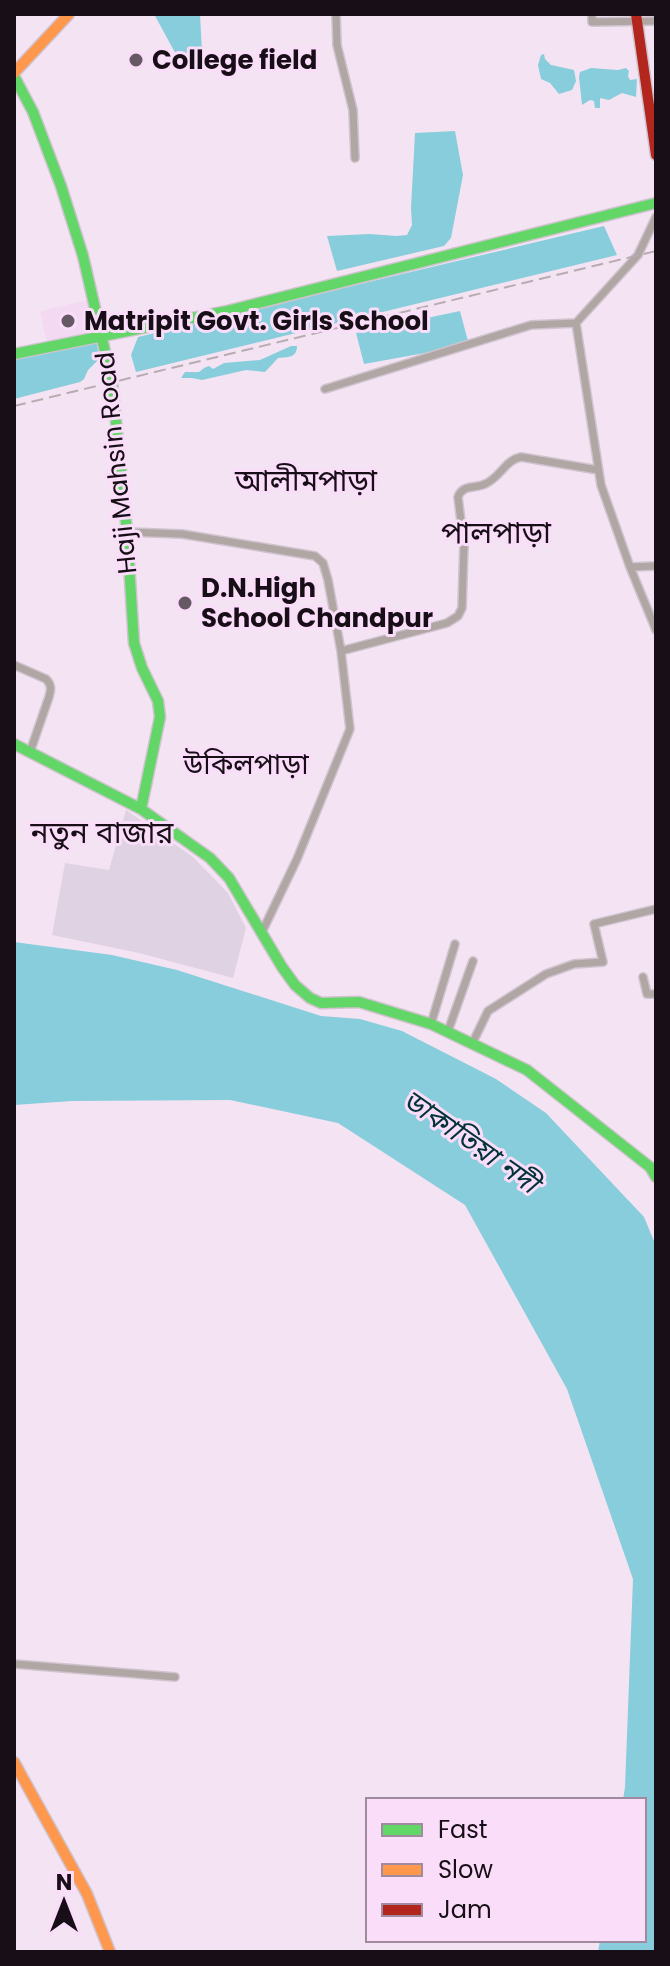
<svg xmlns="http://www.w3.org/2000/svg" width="670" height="1966" viewBox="0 0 670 1966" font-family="Poppins,'Noto Sans Bengali',sans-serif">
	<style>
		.commercial { fill: #dfd2e2 }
		.built { fill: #f3d9f2 }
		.water { fill: #88cddc }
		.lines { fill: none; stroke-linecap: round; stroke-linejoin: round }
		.street-casing { stroke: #cfc3ce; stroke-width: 10 }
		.fast-casing { stroke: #cfc3ce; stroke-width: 13 }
		.slow-casing { stroke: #cfc3ce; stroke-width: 13 }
		.jam-casing { stroke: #cfc3ce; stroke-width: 13 }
		.street { stroke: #b0a6a4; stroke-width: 7 }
		.fast { stroke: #63d668; stroke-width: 10 }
		.slow { stroke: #ff974d; stroke-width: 10 }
		.jam { stroke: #b3261e; stroke-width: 10 }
		.rail { stroke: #b8acb2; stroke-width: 2; stroke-dasharray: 12 6; stroke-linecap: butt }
		.poi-dot { fill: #655964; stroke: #faddf9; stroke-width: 3 }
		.labels { text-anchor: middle; stroke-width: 6; stroke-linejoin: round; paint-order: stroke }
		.poi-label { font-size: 26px; font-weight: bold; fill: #180e17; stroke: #faddf9; text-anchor: start }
		.street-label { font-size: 26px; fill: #180e17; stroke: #faddf9 }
		.neighbourhood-label { font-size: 28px; fill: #180e17; stroke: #faddf9 }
		.water-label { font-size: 28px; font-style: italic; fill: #003238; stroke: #faddf9 }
		.quarter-label { font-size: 30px; fill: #180e17; stroke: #faddf9 }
	</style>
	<rect width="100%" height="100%" fill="#f4e3f3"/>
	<!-- commercial -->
	<path class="commercial" d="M126,810L193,857L228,893L246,928L233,978L139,953L52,935L65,863L109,870Z"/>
	<!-- built -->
	<path class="built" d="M88,300L96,331L47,342L40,311Z"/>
	<!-- water -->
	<path class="water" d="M154,14H200L203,71L187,69L178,58Z
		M544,54L545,59L551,65L574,70L576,81L572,90L559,94L550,83L541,79L538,65L541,55Z
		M591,68L618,70L626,68L629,71L628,76L630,80L637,79L636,97L622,93L609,100L600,98V108H595L594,101L590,100L582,105L579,77L580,72Z
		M455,131L463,175L451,238L444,246L337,271L327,236L370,234L396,236L407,235L412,225L411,208L415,133Z
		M604,226L617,255L136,372L131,355L138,337Z
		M460,311L469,345L364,364L356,333Z
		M89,341L97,342L99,359L88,370L84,379L80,382L14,399V359Z
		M291,346H297C297,358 288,357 278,358L265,372L246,370L202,380L192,378H181L185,372H199L204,368L209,366L213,369L224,363L260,360Z
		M14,942L112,955L177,970L321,1016L360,1019L402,1031L496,1079L546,1113L644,1217L656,1246V1952H598L600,1940H644V1800H623L625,1787L633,1579L567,1389L465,1205L338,1123L230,1100L72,1101L14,1105Z"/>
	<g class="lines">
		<!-- street casing -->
		<g class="street-casing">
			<path id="street" d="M336,14L337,45L353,110L355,158
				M592,14V22L656,21
				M656,217L638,255L576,323L601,485L630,567L656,630
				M325,389L531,325L576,323
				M127,532L182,534L315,556L323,563L328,580L341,651
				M630,567L656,566
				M14,665L46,679C52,685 51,690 49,697L30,752
				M262,932L297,859L350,729L341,651L447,623L458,616L462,608L464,546L458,497C463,484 474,489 485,484C500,478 505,460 521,457L598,470
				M643,977L647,994H656
				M431,1024L455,944
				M448,1031L473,961
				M472,1044L488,1011L546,974L574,964L603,962L594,924L656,909
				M14,1664L175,1677"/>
		</g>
		<!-- fast casing -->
		<g class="fast-casing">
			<path id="fast" d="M14,76L33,112L61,186L83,256L112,382L127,532L134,643L142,668L158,701L160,717L141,809
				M14,354L227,311L656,203
				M14,744L141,809L210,858L229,878L282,967L295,985L310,998L321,1003L359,1002L431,1024L527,1070L650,1167L656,1177"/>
		</g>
		<!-- slow casing -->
		<g class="slow-casing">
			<path id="slow" d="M14,73L69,14
				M14,1762L87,1894L110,1952"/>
		</g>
		<!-- jam casing -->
		<g class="jam-casing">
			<path id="jam" d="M636,14L656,155"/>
		</g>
		<!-- street -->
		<use href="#street" class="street"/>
		<!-- fast -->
		<use href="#fast" class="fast"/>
		<!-- slow -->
		<use href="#slow" class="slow"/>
		<!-- jam -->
		<use href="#jam" class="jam"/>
		<!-- rail -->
		<path class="rail" d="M14,406L656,251"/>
	</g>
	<!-- markers -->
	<g class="poi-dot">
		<circle cx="136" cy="60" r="8"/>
		<circle cx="68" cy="321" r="8"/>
		<circle cx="185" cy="603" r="8"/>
	</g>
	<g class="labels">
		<!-- poi labels -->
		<g class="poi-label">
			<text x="152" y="69">College field</text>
			<text x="84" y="330">Matripit Govt. Girls School</text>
			<text x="201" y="597">D.N.High<tspan x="201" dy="30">School Chandpur</tspan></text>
		</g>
		<!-- street labels -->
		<g class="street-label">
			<text transform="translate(116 463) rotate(-96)" y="9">Haji Mahsin Road</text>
		</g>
		<!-- neighbourhood labels -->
		<g class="neighbourhood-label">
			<text x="246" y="774">উকিলপাড়া</text>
		</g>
		<!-- water labels -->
		<g class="water-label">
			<text transform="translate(471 1141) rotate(35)" y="10">ডাকাতিয়া নদী</text>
		</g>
		<!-- quarter labels -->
		<g class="quarter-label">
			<text x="306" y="491">আলীমপাড়া</text>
			<text x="496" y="543">পালপাড়া</text>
			<text x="102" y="843">নতুন বাজার</text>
		</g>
	</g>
	<!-- border -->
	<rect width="670" height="1966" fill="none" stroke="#180e17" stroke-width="32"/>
	<!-- legend -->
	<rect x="366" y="1798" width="280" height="144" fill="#faddf9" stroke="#a08a9f" stroke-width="2"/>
	<rect x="382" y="1824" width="40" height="12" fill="#63d668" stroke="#a08a9f" stroke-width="2"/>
	<text x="438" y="1838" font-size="24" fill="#180e17">Fast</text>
	<rect x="382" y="1864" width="40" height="12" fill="#ff974d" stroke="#a08a9f" stroke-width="2"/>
	<text x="438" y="1878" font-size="24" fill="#180e17">Slow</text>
	<rect x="382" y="1904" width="40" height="12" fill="#b3261e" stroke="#a08a9f" stroke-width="2"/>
	<text x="438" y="1918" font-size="24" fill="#180e17">Jam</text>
	<!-- north arrow -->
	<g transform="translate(64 1902)" stroke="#faddf9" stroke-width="6" paint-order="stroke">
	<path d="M0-6L14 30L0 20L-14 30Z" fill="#180e17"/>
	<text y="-12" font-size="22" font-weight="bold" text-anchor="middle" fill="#180e17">N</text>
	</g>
</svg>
